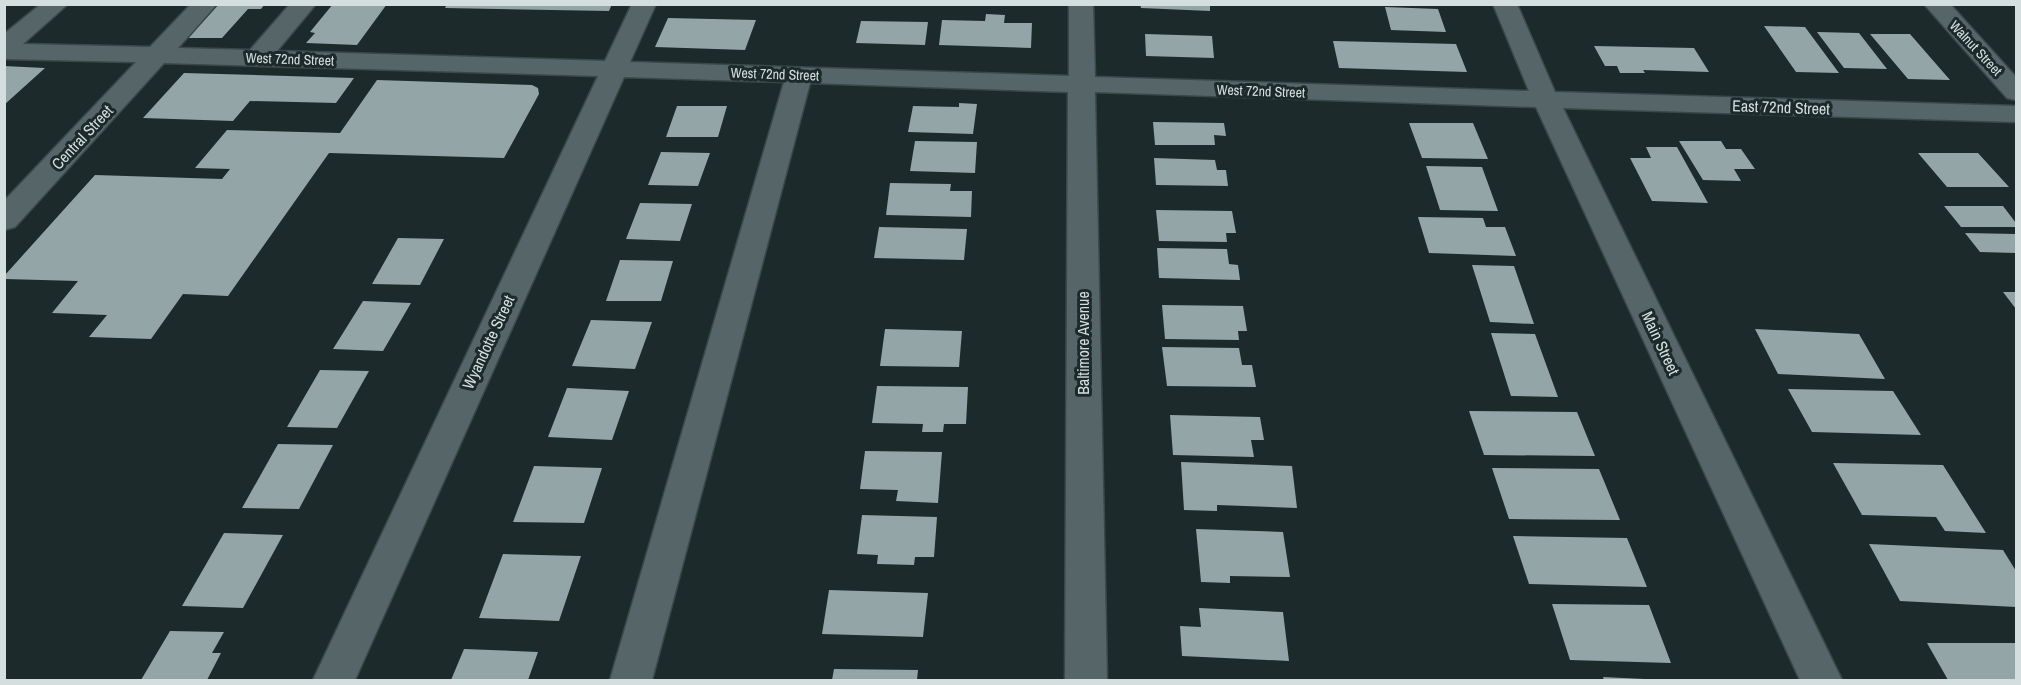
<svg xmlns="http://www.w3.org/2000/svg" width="2021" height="685" viewBox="0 0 2021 685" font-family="'Archivo Narrow',sans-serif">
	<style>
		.building { fill: #93a5a6 }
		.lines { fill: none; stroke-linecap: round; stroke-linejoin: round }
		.minor-casing { stroke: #3b4849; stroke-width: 3 }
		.minor { fill: #566668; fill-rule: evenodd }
		.labels { text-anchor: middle; stroke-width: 6; stroke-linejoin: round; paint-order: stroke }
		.far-street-label { font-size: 14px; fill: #d5dedf; stroke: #1c2a2b }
		.street-label { font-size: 16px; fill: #d5dedf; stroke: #1c2a2b }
	</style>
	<rect width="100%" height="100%" fill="#1c2a2b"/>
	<!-- building -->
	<path class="building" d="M219,4H265L261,9H248L222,38H188Z
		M333,4H387L357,45L306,43L315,33L310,32Z
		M447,4H612L609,11L445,8Z
		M1140,4H1210V11L1141,8Z
		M1385,7L1438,9L1446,32L1391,30Z
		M986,14L1005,15L1004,23H1032L1031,48L939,45L942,20L985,21Z
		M668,18L756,20L745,50L655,47Z
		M861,21L928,22L925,45L856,43Z
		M1764,26L1805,27L1839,73L1796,72Z
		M1817,32L1859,33L1887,69L1844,68Z
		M1145,34L1212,36L1214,58L1146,56Z
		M1870,34H1910L1950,80L1908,79Z
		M1333,41L1456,44L1467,72L1339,68Z
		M1594,46L1694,48L1709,72L1643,70L1645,73H1620L1617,66H1605Z
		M4,66L45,68L4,105Z
		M184,73L354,78L336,103L250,101L233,121L143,118Z
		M377,80L532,85L538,88L539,94L504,158L329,153L228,296L183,294L151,339L89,337L107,315L52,313L78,281L5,279V275L95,175L222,179L230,169L195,168L227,130L340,133Z
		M959,103L977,104L973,134L908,132L913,106L959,107Z
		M677,106H727L718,137H666Z
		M1153,122L1224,123L1226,136L1214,135L1215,145H1155Z
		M1409,123H1473L1488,159L1422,158Z
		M915,141L977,142L975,173L910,171Z
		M1679,141H1721L1726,149H1741L1755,169H1734L1741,181L1703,180Z
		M1646,147H1677L1708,203L1652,201L1630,158H1651Z
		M661,152L710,153L698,186L648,185Z
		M1918,153H1978L2009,187H1947Z
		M1154,158L1215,160L1217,170H1226L1228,186L1156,185Z
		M1426,166L1482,167L1498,211L1440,210Z
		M890,183L951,184L950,191H972L971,217L886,215Z
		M640,203L692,204L680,241L626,239Z
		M1944,206H2003L2016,223V227H1961Z
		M1156,210L1232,211L1236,233H1226L1227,242L1159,241Z
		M1418,217L1483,218L1486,227H1505L1516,256L1429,253Z
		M879,227L967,229L964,260L874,258Z
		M1965,233L2016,234V253L1980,252Z
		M398,238L444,239L420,285L372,284Z
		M1157,248L1227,249L1229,264L1238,265L1240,280L1159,278Z
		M620,260L673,261L661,301H606Z
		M1472,265L1514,266L1534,324L1490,322Z
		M2003,292H2016V309Z
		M363,301L411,303L383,351L333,349Z
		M1162,305L1243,306L1247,331H1238L1239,340L1165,339Z
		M591,320L652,322L635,369L572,366Z
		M885,329L962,331L959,367L880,366Z
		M1755,329L1859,334L1885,379L1778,374Z
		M1491,333L1535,334L1558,397L1511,396Z
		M1162,347L1239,348L1242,365H1252L1256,387L1167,386Z
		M320,370L369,371L337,428L287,427Z
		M877,386L968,387L966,424H944L943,432H922L923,424L872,423Z
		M567,388L629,391L612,440L548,437Z
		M1788,389L1893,391L1921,435L1812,432Z
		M1469,411L1577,412L1595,456L1484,455Z
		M1170,415L1260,417L1264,440H1251L1254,457L1173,455Z
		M278,444L333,445L299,509L242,508Z
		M865,451L942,452L938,503L896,501L898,490L860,489Z
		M1181,462L1292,466L1297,508L1217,505V511L1184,510Z
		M1833,463L1943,465L1986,533L1945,531L1936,517L1862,515Z
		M534,466L602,468L584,523L513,522Z
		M1492,468L1599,469L1620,520L1509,519Z
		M862,515L937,517L934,557H915L914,565L877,564L878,555L857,554Z
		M1196,529L1283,532L1290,577L1230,576V583L1201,582Z
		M224,533L283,535L243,608L182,606Z
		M1513,536L1627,538L1647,587L1529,584Z
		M1869,544L2003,550L2016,571V607L1900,601Z
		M503,554L581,556L559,621L479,618Z
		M829,590L928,593L923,637L822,634Z
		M1552,604L1649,605L1671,663L1570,660Z
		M1199,608L1283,612L1289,661L1182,656L1180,626L1201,627Z
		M170,631L224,632L212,653H221L207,680H141Z
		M1927,643H2016V680H1948Z
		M464,649L538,652L528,680H451Z
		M834,669L918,670L917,680H832Z
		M1603,677L1644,679V680H1604Z"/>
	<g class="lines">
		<!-- minor casing -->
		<g class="minor-casing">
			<path id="minor" d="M41,4H68L23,44L150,47L191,4H217L178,48L250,50L290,4H316L277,51L605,61L632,4H656L630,62L1069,76V4H1093L1095,77L1529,91L1493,4H1517L1555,92L2016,106V122L1563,108L1842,680H1800L1536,107L1095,92L1107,680H1065L1068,92L810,83L652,680H610L784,82L624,77L355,680H313L598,76L164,63L15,227L4,230V201L136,62L4,59V34Z
				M1924,4H1950L2016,77V100L2007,98Z"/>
		</g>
		<!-- minor -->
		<use href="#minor" class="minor"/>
	</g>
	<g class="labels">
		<!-- far-street labels -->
		<g class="far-street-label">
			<text transform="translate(1976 48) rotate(47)" y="5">Walnut Street</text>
			<text transform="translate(290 59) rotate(2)" y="5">West 72nd Street</text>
			<text transform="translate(775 74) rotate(2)" y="5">West 72nd Street</text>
			<text transform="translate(1261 91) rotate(2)" y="5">West 72nd Street</text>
		</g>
		<!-- street labels -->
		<g class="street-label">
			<text transform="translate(1781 107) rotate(2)" y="6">East 72nd Street</text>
			<text transform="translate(82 137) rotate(-47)" y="6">Central Street</text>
			<text transform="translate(488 342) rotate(-65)" y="6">Wyandotte Street</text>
			<text transform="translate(1083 343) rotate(-90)" y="6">Baltimore Avenue</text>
			<text transform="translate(1661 343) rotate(65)" y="6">Main Street</text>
		</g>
	</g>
	<!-- border -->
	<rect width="2021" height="685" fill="none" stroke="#d5dedf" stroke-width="12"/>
</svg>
